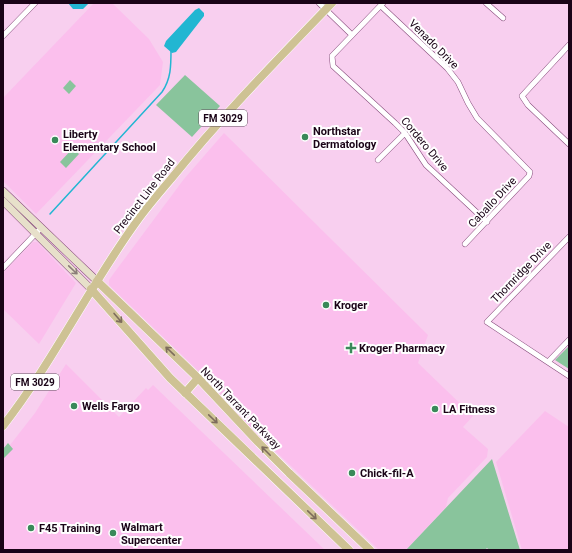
<svg xmlns="http://www.w3.org/2000/svg" width="572" height="553" viewBox="0 0 572 553" font-family="Roboto,sans-serif">
	<style>
		.built { fill: #fbbfed }
		.green { fill: #89c49c }
		.water { fill: #22b6d2 }
		.lines { fill: none; stroke-linecap: round; stroke-linejoin: round }
		.stream { stroke: #22b6d2; stroke-width: 1.5 }
		.street-casing { stroke: #884d7d; stroke-width: 6 }
		.secondary-casing { stroke: #884d7d; stroke-width: 8 }
		.primary-casing { stroke: #fff; stroke-width: 9 }
		.street { stroke: #fff; stroke-width: 5 }
		.secondary { stroke: #e7e0ca; stroke-width: 7 }
		.primary { stroke: #cec294; stroke-width: 8 }
		.oneway { stroke: #8b7d79 }
		.oneway2 { stroke: #7d6c5c }
		.poi-dot { fill: #398959; stroke: #fff; stroke-width: 1.5 }
		.labels { text-anchor: middle; stroke-width: 4; stroke-linejoin: round; paint-order: stroke }
		.shield { fill: #fff; stroke: #5f4f5d; stroke-width: 1 }
		.shield-label { font-size: 10px; font-weight: bold; fill: #1a0417 }
		.street-label { font-size: 11px; fill: #1a0417; stroke: #fff }
		.poi-label { font-size: 11px; font-weight: bold; fill: #1a0417; stroke: #fff; text-anchor: start }
	</style>
	<rect width="100%" height="100%" fill="#f8cfef"/>
	<!-- built -->
	<path class="built" d="M94,3H112L149,39L163,62L160,85L36,214L3,181V98Z
		M224,133L428,335L418,363L473,416L463,427L488,449L487,457L448,498L446,507L406,550H379L248,425L210,382L109,285V280L114,273L184,179Z
		M33,242H37L76,283L39,344L3,309V273Z
		M66,364L119,417L146,388L148,390L153,385L325,550H3V454L35,413Z
		M545,411L569,427V550H522L496,462Z"/>
	<!-- green -->
	<path class="green" d="M185,75L220,106L192,137L156,105Z
		M70,80L76,86L69,94L63,88Z
		M73,148L79,154L66,168L60,162Z
		M569,346V369L555,360Z
		M8,443L13,449L3,459V449Z
		M492,459L520,550H489L487,548L485,550H406Z"/>
	<!-- water -->
	<path class="water" d="M68,3H89L83,9H73Z
		M199,8L204,13V16L176,52L172,53L164,46L166,41L195,10Z"/>
	<g class="lines">
		<!-- stream -->
		<path class="stream" d="M50,214L162,92C171,79 171,66 171,50"/>
		<!-- street casing -->
		<g class="street-casing">
			<path id="street" d="M319,3L352,35
				M383,3L332,56L333,66L395,123L405,133L426,165L487,222
				M486,3L503,18
				M381,6L447,68L458,82L468,103L477,118L530,172L529,176L465,244
				M3,36L35,3
				M569,45L522,96L528,105L569,144
				M378,160L405,133
				M569,237L487,322L569,376
				M3,268L41,228
				M548,362L569,340"/>
		</g>
		<!-- secondary casing -->
		<g class="secondary-casing">
			<path id="secondary" d="M3,191L97,281
				M3,201L91,289"/>
		</g>
		<!-- primary casing -->
		<g class="primary-casing">
			<path id="primary" d="M97,281L198,378L259,443L289,473L370,550
				M91,289L170,378L349,550
				M185,393L198,378
				M3,426C53,362 89,287 137,221C147,207 159,193 171,179C221,117 277,60 332,3"/>
		</g>
		<!-- street -->
		<use href="#street" class="street"/>
		<!-- secondary -->
		<use href="#secondary" class="secondary"/>
		<!-- primary -->
		<use href="#primary" class="primary"/>
	</g>
	<!-- one-way arrows -->
	<defs><path id="oneway-shaft" d="M-6 0H5M1.5-3L5.5 0L1.5 3" fill="none" stroke-width="1.6" stroke-linecap="round" stroke-linejoin="round"/></defs>
	<use class="oneway" href="#oneway-shaft" transform="translate(73 270) rotate(44)"/>
	<g class="oneway2">
		<use href="#oneway-shaft" transform="translate(118 318) rotate(49)"/>
		<use href="#oneway-shaft" transform="translate(170 351) rotate(-136)"/>
		<use href="#oneway-shaft" transform="translate(213 419) rotate(44)"/>
		<use href="#oneway-shaft" transform="translate(266 451) rotate(-135)"/>
		<use href="#oneway-shaft" transform="translate(312 515) rotate(44)"/>
	</g>
	<!-- markers -->
	<g class="poi-dot">
		<circle cx="305" cy="137" r="4"/>
		<circle cx="55" cy="140" r="4"/>
		<circle cx="326" cy="305" r="4"/>
		<path d="M349 342h4v4h4v4h-4v4h-4v-4h-4v-4h4z"/>
		<circle cx="74" cy="406" r="4"/>
		<circle cx="435" cy="409" r="4"/>
		<circle cx="352" cy="473" r="4"/>
		<circle cx="31" cy="528" r="4"/>
		<circle cx="113" cy="533" r="4"/>
	</g>
	<g class="labels">
		<!-- shield labels -->
		<g class="shield">
			<rect x="199" y="110" width="48" height="16" rx="3"/>
			<rect x="11" y="374" width="48" height="16" rx="3"/>
		</g>
		<g class="shield-label">
			<text x="223" y="122">FM 3029</text>
			<text x="35" y="386">FM 3029</text>
		</g>
		<!-- street labels -->
		<g class="street-label">
			<text transform="translate(434 44) rotate(45)" y="4">Venado Drive</text>
			<text transform="translate(425 144) rotate(50)" y="4">Cordero Drive</text>
			<text transform="translate(144 196) rotate(-52)" y="4">Precinct Line Road</text>
			<text transform="translate(492 202) rotate(-47)" y="4">Caballo Drive</text>
			<text transform="translate(521 272) rotate(-46)" y="4">Thornridge Drive</text>
			<text transform="translate(241 408) rotate(46)" y="4">North Tarrant Parkway</text>
		</g>
		<!-- poi labels -->
		<g class="poi-label">
			<text x="313" y="135">Northstar<tspan x="313" dy="13">Dermatology</tspan></text>
			<text x="63" y="138">Liberty<tspan x="63" dy="13">Elementary School</tspan></text>
			<text x="334" y="309">Kroger</text>
			<text x="359" y="352">Kroger Pharmacy</text>
			<text x="82" y="410">Wells Fargo</text>
			<text x="443" y="413">LA Fitness</text>
			<text x="360" y="477">Chick-fil-A</text>
			<text x="121" y="531">Walmart<tspan x="121" dy="13">Supercenter</tspan></text>
			<text x="39" y="532">F45 Training</text>
		</g>
	</g>
	<!-- border -->
	<rect width="572" height="553" fill="none" stroke="#1a0417" stroke-width="8"/>
</svg>
